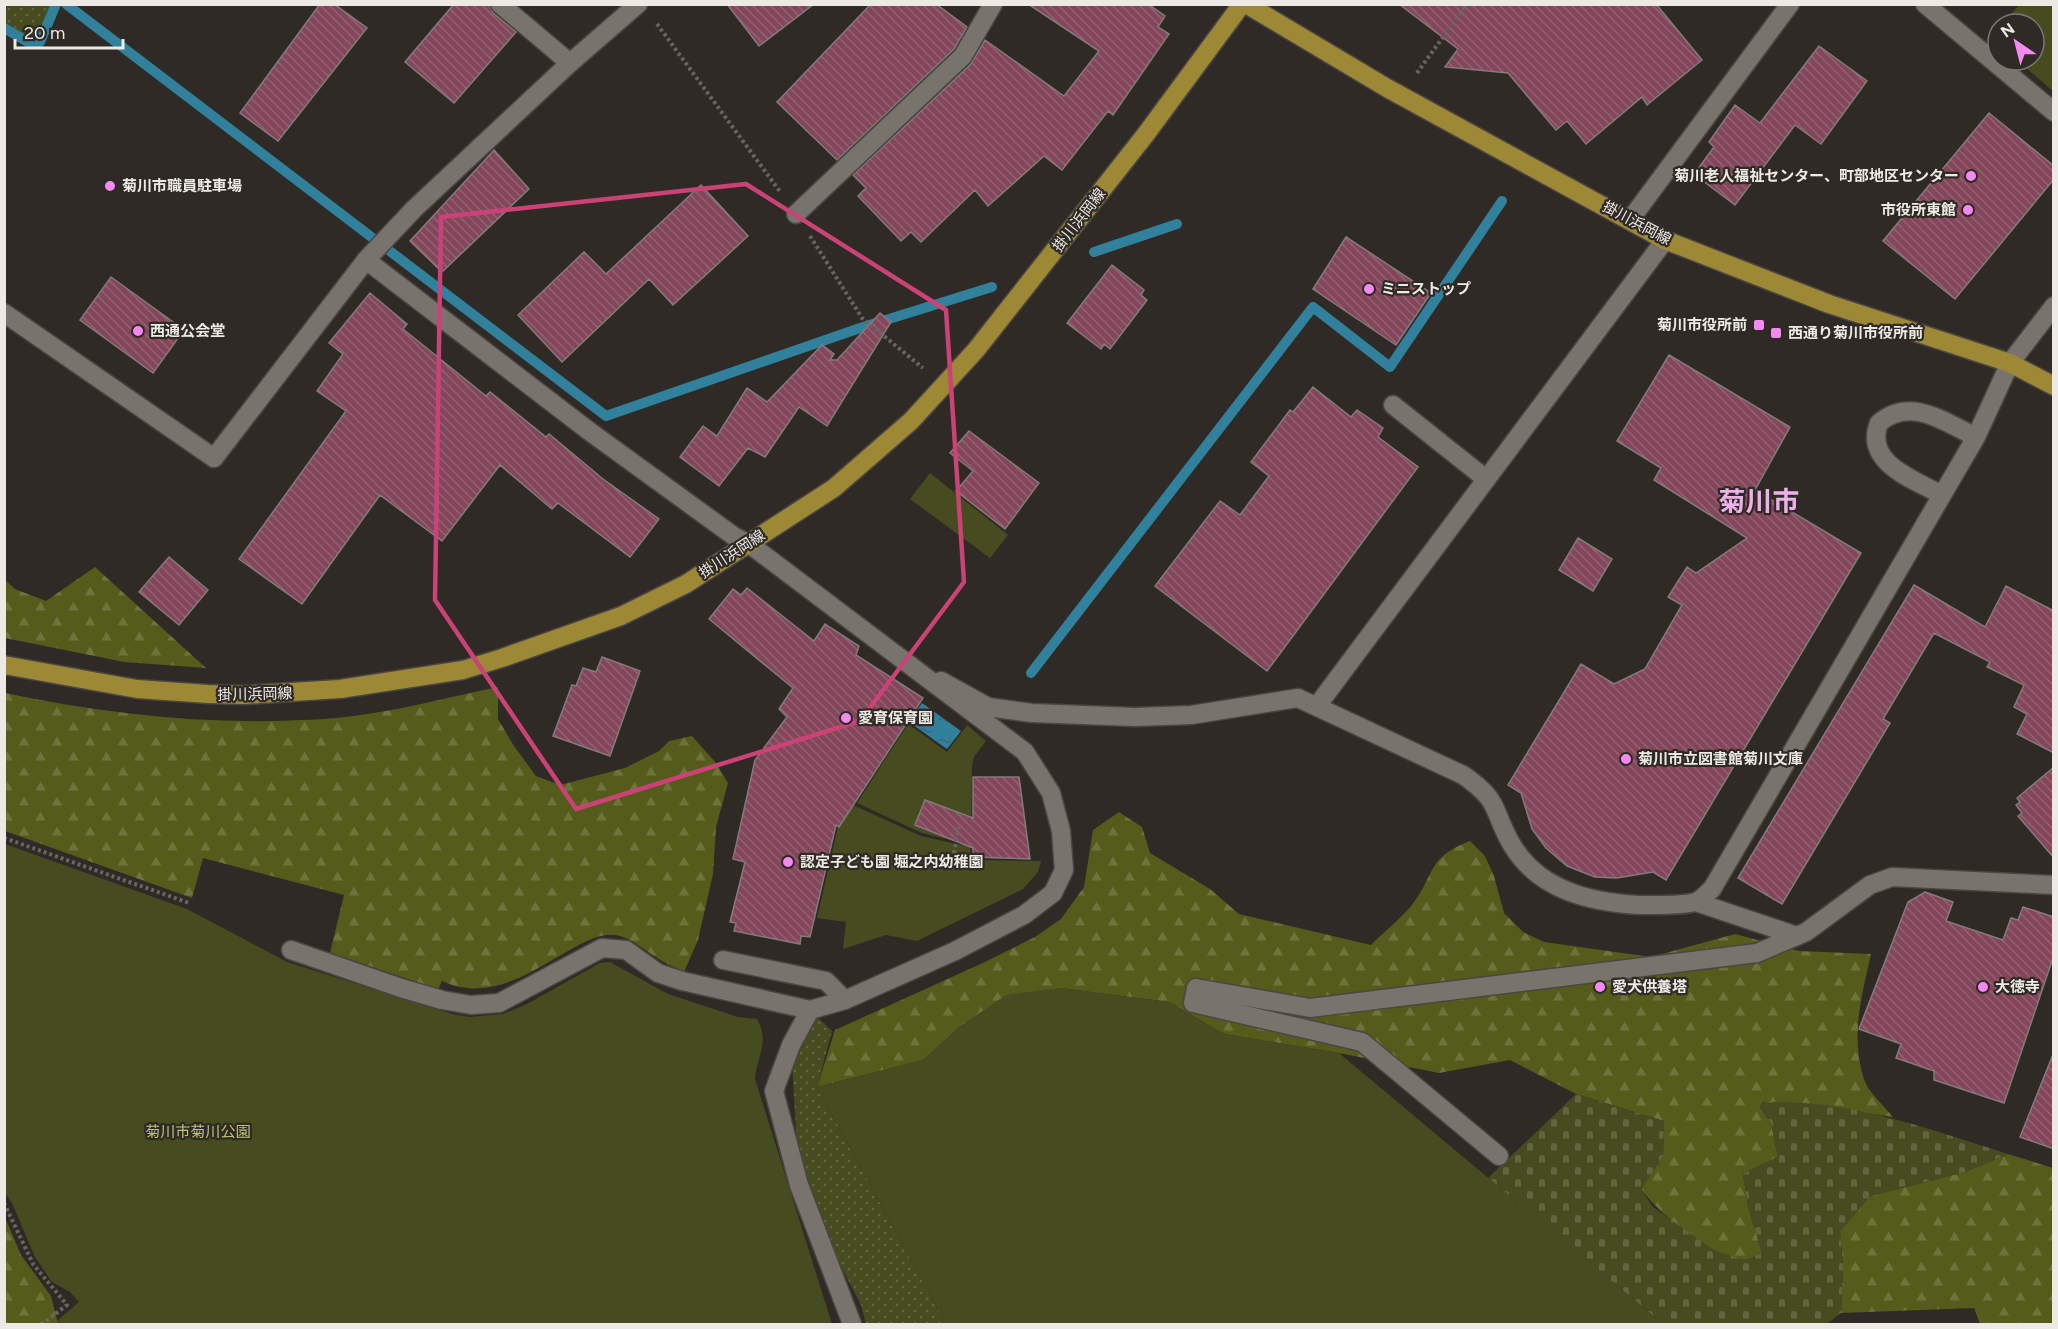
<svg xmlns="http://www.w3.org/2000/svg" width="2058" height="1329" viewBox="0 0 2058 1329" font-family="Figtree,'Noto Sans JP',sans-serif">
	<style>
		.grass { fill: url(#grass-dots) }
		.forest { fill: url(#forest-firs) }
		.cemetery { fill: url(#cemetery-stones) }
		.park { fill: #474b20 }
		.water { fill: url(#water-ripples) }
		.lines { fill: none; stroke-linecap: round; stroke-linejoin: round }
		.stream { stroke: #31809c; stroke-width: 10 }
		.building { fill: url(#building-back-hatch); stroke: #837b7d; stroke-width: 1.5 }
		.service-casing { stroke: #4a4642; stroke-width: 21 }
		.minor-casing { stroke: #4a4642; stroke-width: 21 }
		.primary-casing { stroke: #4a4642; stroke-width: 21 }
		.path { stroke: #696560; stroke-width: 4; stroke-dasharray: 3 3; stroke-linecap: butt }
		.service { stroke: #78736d; stroke-width: 18 }
		.minor { stroke: #78736d; stroke-width: 18 }
		.primary { stroke: #9d8835; stroke-width: 18 }
		.marked { fill: none; stroke: #cb4277; stroke-width: 4.5; stroke-linejoin: round }
		.poi-dot { fill: #f38af1; stroke: #2f2a25; stroke-width: 2 }
		.labels { text-anchor: middle; stroke-width: 4.5; stroke-linejoin: round; paint-order: stroke }
		.poi-label { font-size: 15px; font-weight: bold; fill: #edeae6; stroke: #2f2a25; text-anchor: start }
		.street-label { font-size: 15px; fill: #edeae6; stroke: #2f2a25 }
		.park-label { font-size: 15px; fill: #bdc66b; stroke: #2f2a25 }
		.town-label { font-size: 27px; font-weight: bold; fill: #ebb1e9; stroke: #2f2a25 }
	</style>
	<defs>
		<pattern id="grass-dots" width="8" height="8" patternUnits="userSpaceOnUse" patternTransform="scale(1.5)"><rect width="8" height="8" fill="#474b20"/><path d="M2 2h.1M6 6h.1" fill="none" stroke="#626540" stroke-width="1.8" stroke-linecap="round"/></pattern>
		<pattern id="forest-firs" width="22" height="20" patternUnits="userSpaceOnUse" patternTransform="scale(1.5)"><rect width="22" height="20" fill="#555b1a"/><path d="M5 1l3.5 6h-7zM16 11l3.5 6h-7z" fill="#6e733b"/></pattern>
		<pattern id="cemetery-stones" width="16" height="16" patternUnits="userSpaceOnUse" patternTransform="scale(1.5)"><rect width="16" height="16" fill="#474b20"/><path d="M2 7V4a2 2 0 0 1 4 0v3zM10 15v-3a2 2 0 0 1 4 0v3z" fill="#626540"/></pattern>
		<pattern id="water-ripples" width="26" height="14" patternUnits="userSpaceOnUse" patternTransform="scale(1.5)"><rect width="26" height="14" fill="#31809c"/><path d="M2 4q2-2 4 0t4 0M15 11q2-2 4 0t4 0" fill="none" stroke="#3a6979"/></pattern>
		<pattern id="building-back-hatch" width="6" height="6" patternUnits="userSpaceOnUse" patternTransform="scale(1.5)"><rect width="6" height="6" fill="#83465a"/><path d="M-1 5l2 2M0 0l6 6M5-1l2 2" fill="none" stroke="#956172"/></pattern>
	</defs>
	<rect width="100%" height="100%" fill="#2f2a25"/>
	<!-- grass -->
	<path class="grass" d="M4,5L5,4L61,5L42,46L31,48L5,32Z
		M810,1010L832,1031L817,1087L946,1324H866L861,1305L799,1185L791,1045Z"/>
	<!-- forest -->
	<path class="forest" d="M95,567L206,668L124,662L5,638V580L15,589L46,601Z
		M498,687V719L514,746L536,776L560,785L625,768L659,751L669,741L692,736L716,763L728,783L716,827L713,874L698,940L684,972C675,967 664,963 656,957C644,950 634,940 620,936C604,932 591,939 577,946C534,969 492,1004 442,981L438,989L330,953L344,895L203,858L192,898L5,831V693C114,716 224,727 336,718C390,713 445,698 498,687Z
		M1119,812L1142,827L1150,853L1210,889L1239,914L1371,945C1384,932 1400,919 1412,905C1436,874 1426,858 1470,841L1485,856L1494,876L1504,913L1523,932L1544,942L1651,957L1735,934L1799,951L1871,954C1862,995 1850,1037 1864,1079C1868,1092 1884,1106 1893,1117L1800,1103L1763,1102L1760,1107L1771,1123L1778,1157L1743,1174L1748,1206L1762,1253C1757,1255 1750,1260 1745,1260C1715,1260 1658,1213 1641,1189L1663,1156L1664,1121L1576,1094L1510,1060L1439,1073L1339,1053L1224,1034L1169,1002L1060,988L962,1025L923,1060L817,1087L835,1030L985,962L1035,937L1061,919L1084,887L1093,830Z
		M2008,1154L2053,1168V1324H1980L1974,1308L1841,1313L1843,1267L1840,1231L1870,1196L1965,1172Z
		M4,1215L21,1255L51,1296L58,1324H5Z"/>
	<!-- cemetery -->
	<path class="cemetery" d="M1576,1094L1664,1121L1663,1156L1641,1190L1653,1207L1715,1251L1746,1260L1762,1253L1748,1206L1743,1174L1778,1157L1771,1123L1760,1107L1764,1102C1848,1099 1929,1129 2008,1154L1965,1172L1870,1196L1840,1231L1843,1267L1841,1313L1827,1324H1663L1488,1178Z"/>
	<!-- park -->
	<path class="park" d="M2019,5H2053V91L2017,60H2034V24H2002Z
		M930,473L1008,535L990,558L910,499Z
		M908,724L947,752L967,725L986,741L974,757L972,766L971,845L922,833L857,803Z
		M844,801L921,836L970,847L971,860L1041,861L1038,872L1023,889L917,941L886,935L843,949L846,922L817,918Z
		M5,844L187,909L287,962L452,1014L469,1017L503,1014L527,1004L600,963L610,962L668,994L738,1017L757,1019C770,1042 757,1055 755,1079L832,1324H58L57,1321L79,1302L70,1292L52,1282L35,1257L12,1203L5,1193Z
		M1060,988L1169,1002L1224,1034L1339,1053L1663,1324H946L817,1087L923,1060L962,1025L1006,995Z"/>
	<!-- water -->
	<path class="water" d="M922,703L961,731L947,749L909,722Z"/>
	<g class="lines">
		<!-- stream -->
		<path class="stream" d="M66,4L606,416L860,328L992,287
			M4,28L31,44L40,42L56,4
			M1094,252L1177,224
			M1031,673L1313,307L1390,367L1502,201"/>
	</g>
	<!-- building -->
	<path class="building" d="M320,4H334L367,28L278,141L240,113Z
		M454,4H489L493,13L516,32L454,103L405,62Z
		M727,4H814L759,46Z
		M871,4H936L967,27L954,49L837,160L777,102Z
		M1028,4H1148L1165,16L1158,27L1169,34L1113,115L1108,111L1062,170L1044,156L988,206L975,190L921,242L911,232L901,241L858,196L866,188L853,175L971,64L985,40L1064,96L1099,51Z
		M1399,4H1656L1702,60L1647,105L1642,97L1586,144L1567,121L1556,130L1508,73L1445,67L1458,49Z
		M1819,46L1867,81L1821,144L1795,125L1735,205L1694,174L1714,147L1709,142L1735,105L1760,123Z
		M1989,113L2054,166V179L1955,299L1883,241Z
		M494,150L529,189L442,272L410,241Z
		M701,185L748,236L673,305L649,279L562,362L518,315L584,252L606,274Z
		M1346,237L1431,293L1396,345L1313,289Z
		M1112,265L1144,290L1141,295L1147,300L1110,349L1104,344L1101,349L1067,323Z
		M111,277L184,330L153,373L80,320Z
		M370,293L407,324L403,329L486,396L490,392L546,437L549,434L603,479L659,519L630,557L558,503L552,509L500,465L442,541L380,495L302,604L239,559L346,411L317,391L343,354L329,343Z
		M880,313L891,322L827,426L799,407L765,457L748,448L719,486L680,457L703,426L717,436L747,388L767,402L822,345L834,354L830,360H837Z
		M1669,355L1790,427L1755,490L1861,553L1666,880L1653,872L1617,878L1595,877L1567,866L1546,848L1532,829L1521,793L1508,785L1581,664L1614,684L1645,669L1682,605L1668,597L1687,567L1696,573L1747,538L1654,480L1661,468L1617,441Z
		M1313,387L1351,417L1357,410L1383,428L1378,437L1418,467L1267,671L1155,586L1220,501L1240,515L1269,476L1251,462L1290,410L1293,412Z
		M969,431L1039,483L1005,529L956,491L973,471L950,453Z
		M1578,538L1612,559L1593,591L1559,570Z
		M169,557L208,590L179,625L139,592Z
		M1914,585L1985,627L2006,586L2054,611V753L2017,734L2027,714L2014,707L2024,685L1987,667L1990,662L1934,633L1883,719L1890,723L1782,904L1738,878Z
		M747,588L814,641L825,624L859,646L856,655L923,698L839,827L836,825L810,937L801,936L800,944L734,931L736,923L730,922L745,862L733,859L755,760L787,717L779,709L793,688L709,619L733,589L741,595Z
		M602,657L640,671L610,756L553,736L572,685L576,686L583,668L596,672Z
		M2054,767V858L2018,816L2022,813L2016,805L2020,802L2017,798Z
		M973,777H1019L1030,859L973,857V848L915,825L925,800L973,818Z
		M1925,892L1953,902L1946,921L2003,940L2011,918L2018,920L2023,907L2054,917V955L2004,1103L1934,1080V1071L1896,1058L1901,1044L1859,1029L1908,902Z
		M2052,1057H2054V1149L2020,1137Z"/>
	<g class="lines">
		<!-- service casing -->
		<g class="service-casing">
			<path id="service" d="M500,4L570,63
				M1393,405L1486,479
				M1942,495C1915,480 1863,463 1879,423C1911,396 1944,422 1976,437
				M941,681L988,707L1032,713L1135,717L1191,715L1298,698L1463,775C1502,802 1491,809 1512,845C1539,890 1589,902 1638,905C1651,905 1688,906 1698,901C1703,898 1707,893 1712,889L1976,437L2010,363
				M1317,706L1665,240
				M1696,902L1797,936
				M723,960L826,981L845,1000
				M1196,988L1193,1003L1362,1042L1499,1156
				M810,1010L791,1045L774,1091L799,1185L852,1324"/>
		</g>
		<!-- minor casing -->
		<g class="minor-casing">
			<path id="minor" d="M1925,4L2054,112
				M796,214L963,56L993,4
				M1630,220L1790,4
				M4,313L214,458L366,260L414,209L570,63L638,4
				M2010,363L2054,306
				M291,950L401,988L442,1000L471,1005L499,1003L602,948L626,950L658,973L682,981L810,1010L845,1000L955,951L1024,915L1053,893L1064,870L1061,831L1051,793L1025,752L748,543L735,537L589,431L366,260
				M1196,988L1310,1008L1757,953L1806,932L1870,885L1892,877L2054,885"/>
		</g>
		<!-- primary casing -->
		<g class="primary-casing">
			<path id="primary" d="M1246,4L1387,88L1665,240L1829,304L2010,363L2054,386
				M4,665L137,689L208,694L244,695L340,689L463,670L502,658L621,616L686,584L834,488L911,421L976,350L1146,134L1242,4"/>
		</g>
		<!-- path -->
		<path class="path" d="M657,24L781,193
			M1417,73L1467,4
			M810,236L862,318L923,368
			M4,838L189,903
			M953,859L959,825
			M4,1203L33,1264L67,1305L42,1324"/>
		<!-- service -->
		<use href="#service" class="service"/>
		<!-- minor -->
		<use href="#minor" class="minor"/>
		<!-- primary -->
		<use href="#primary" class="primary"/>
	</g>
	<!-- marked area -->
	<path class="marked" d="M746,184L946,310L964,582L860,721L576,809L435,600L441,217Z"/>
	<!-- markers -->
	<g class="poi-dot">
		<circle cx="1971" cy="176" r="6"/>
		<circle cx="110" cy="186" r="6"/>
		<circle cx="1968" cy="210" r="6"/>
		<circle cx="1369" cy="289" r="6"/>
		<rect x="1753" y="319" width="12" height="12" rx="3"/>
		<circle cx="138" cy="331" r="6"/>
		<rect x="1770" y="327" width="12" height="12" rx="3"/>
		<circle cx="846" cy="718" r="6"/>
		<circle cx="1626" cy="759" r="6"/>
		<circle cx="788" cy="862" r="6"/>
		<circle cx="1600" cy="987" r="6"/>
		<circle cx="1983" cy="987" r="6"/>
	</g>
	<g class="labels">
		<!-- poi labels -->
		<g class="poi-label">
			<text x="1959" y="181" text-anchor="end">菊川老人福祉センター、町部地区センター</text>
			<text x="122" y="191">菊川市職員駐車場</text>
			<text x="1956" y="215" text-anchor="end">市役所東館</text>
			<text x="1381" y="294">ミニストップ</text>
			<text x="1747" y="330" text-anchor="end">菊川市役所前</text>
			<text x="150" y="336">西通公会堂</text>
			<text x="1788" y="338">西通り菊川市役所前</text>
			<text x="858" y="723">愛育保育園</text>
			<text x="1638" y="764">菊川市立図書館菊川文庫</text>
			<text x="800" y="867">認定子ども園 堀之内幼稚園</text>
			<text x="1612" y="992">愛犬供養塔</text>
			<text x="1995" y="992">大徳寺</text>
		</g>
		<!-- street labels -->
		<g class="street-label">
			<text transform="translate(1079 220) rotate(-52)" y="5">掛川浜岡線</text>
			<text transform="translate(1637 223) rotate(28)" y="5">掛川浜岡線</text>
			<text transform="translate(732 554) rotate(-33)" y="5">掛川浜岡線</text>
			<text transform="translate(255 694) rotate(-1)" y="5">掛川浜岡線</text>
		</g>
		<!-- park labels -->
		<g class="park-label">
			<text x="198" y="1137">菊川市菊川公園</text>
		</g>
		<!-- town labels -->
		<g class="town-label">
			<text x="1759" y="511">菊川市</text>
		</g>
	</g>
	<!-- border -->
	<rect width="2058" height="1329" fill="none" stroke="#edeae6" stroke-width="12"/>
	<!-- north arrow -->
	<g transform="translate(2016 42) rotate(325)"><circle r="28" fill="#2f2a25" stroke="#7b7772" stroke-width="1.5"/>
	<path d="M0-4.5L10 22L0 15L-10 22Z" fill="#f38af1"/>
	<text y="-9" font-size="16" font-weight="bold" text-anchor="middle" fill="#edeae6">N</text>
	</g>
	<!-- scale -->
	<path d="M15 39v9h108v-9" fill="none" stroke="#edeae6" stroke-width="3"/>
	<text x="24" y="39" font-size="18" fill="#edeae6" stroke="#2f2a25" stroke-width="4.5" paint-order="stroke">20 m</text>
</svg>
